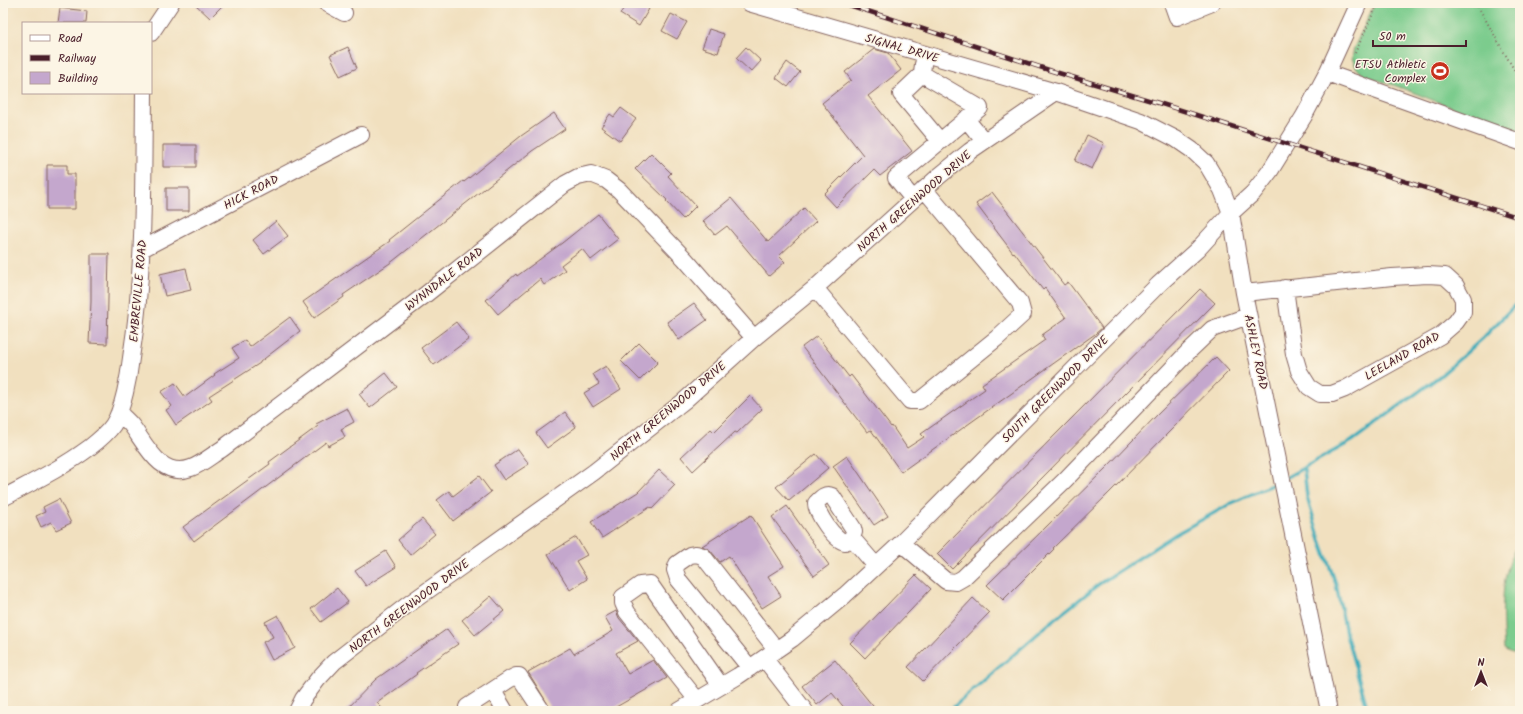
<svg xmlns="http://www.w3.org/2000/svg" width="1523" height="714" viewBox="0 0 1523 714" font-family="Kalam,sans-serif">
	<style>
		.pitch { fill: #7bcc8d; stroke: #62765c }
		.lines { fill: none; stroke-linecap: round; stroke-linejoin: round }
		.stream { stroke: #3dacba; stroke-width: 3.5 }
		.building { fill: #c4a7cd }
		.minor-casing { stroke: #84635f; stroke-width: 18 }
		.path { stroke: #84635f; stroke-width: 2; stroke-dasharray: 1 3; stroke-linecap: butt }
		.minor { stroke: #fff; stroke-width: 16 }
		.rail-casing { stroke: #4a1f2b; stroke-width: 4.5 }
		.rail { stroke: #fcf5e5; stroke-width: 3; stroke-dasharray: 9; stroke-linecap: butt }
		.labels { text-anchor: middle; stroke-width: 3; stroke-linejoin: round; paint-order: stroke }
		.street-label { font-size: 12px; fill: #4a1f2b; stroke: #fcf5e5 }
		.poi-label { font-size: 12px; fill: #4a1f2b; stroke: #fcf5e5; text-anchor: end }
	</style>
	<rect width="100%" height="100%" fill="#fcf5e5"/>
	<filter id="ink" filterUnits="userSpaceOnUse"><feTurbulence type="fractalNoise" baseFrequency=".025" numOctaves="2"/><feDisplacementMap in="SourceGraphic" scale="8" xChannelSelector="R" yChannelSelector="G"/><feConvolveMatrix kernelMatrix="1 2 1 2 8 2 1 2 1" color-interpolation-filters="sRGB"/></filter>
	<filter id="wash" filterUnits="userSpaceOnUse"><feTurbulence type="fractalNoise" baseFrequency=".012" numOctaves="4" result="noise"/><feDisplacementMap in="SourceGraphic" scale="16" xChannelSelector="R" yChannelSelector="G"/><feGaussianBlur stdDeviation="0.9" result="paint"/><feColorMatrix in="noise" values="0 0 0 0 0 0 0 0 0 0 0 0 0 0 0 0 0 1.4 0 .05"/><feComposite in="paint" operator="in"/></filter>
	<g filter="url(#wash)">
		<rect width="100%" height="100%" fill="#f1e0bf"/>
		<!-- pitch -->
		<path class="pitch" d="M1375,3H1520V133L1502,127L1399,87L1363,75L1356,67L1352,58L1354,48Z
			M1520,540V655L1509,652L1504,649C1502,611 1499,573 1520,540Z"/>
		<g class="lines">
			<!-- stream -->
			<path class="stream" d="M1304,469L1307,497L1320,540L1336,584L1347,638L1368,711
				M1287,477L1352,441L1440,376L1482,339L1520,300
				M949,711L1050,623L1099,584L1176,534L1232,503L1278,482"/>
		</g>
		<g id="blocks">
			<!-- building -->
			<path class="building" d="M194,3H225L210,18Z
				M627,3H639L649,9L639,26L620,14Z
				M60,8L87,11L86,23H58Z
				M671,14L687,22L677,39L662,31Z
				M709,29L724,34L718,53L702,48Z
				M348,47L357,68L340,76L330,55Z
				M746,47L761,61L751,72L736,58Z
				M874,49L888,53L901,70L868,96L912,151L880,176L874,170L836,207L824,194L863,155L822,103L851,80L845,72Z
				M787,62L800,72L788,87L776,78Z
				M621,108L636,119L620,141L601,127L610,114L614,117Z
				M554,113L565,129L532,151L393,261L343,295L344,297L314,318L303,302L390,241L389,240L463,181L464,182L521,136Z
				M1087,135L1104,143L1092,169L1075,161Z
				M163,145H196V167H163Z
				M651,153L671,173L668,176L696,206L683,219L666,201L667,200L635,169Z
				M47,165H67V174H75V209H47Z
				M166,188H189V211H166Z
				M992,192L1064,285L1068,282L1102,328L1095,334L901,472L871,430L867,432L802,347L817,336L849,377L851,375L891,427L892,426L907,448L924,437L921,434L985,389L982,384L1045,340L1042,335L1066,318L1045,288L1043,290L1014,252L1013,253L976,204Z
				M731,198L768,242L804,208L816,221L779,256L785,262L769,276L727,226L715,235L703,221Z
				M598,214L618,239L591,260L582,249L561,265L565,270L544,285L540,279L498,314L486,300L516,274L517,276L562,243Z
				M276,221L288,236L264,254L253,240Z
				M91,254H109L107,344L89,343L91,302Z
				M186,268L191,290L165,296L160,274Z
				M1200,289L1215,303L952,569L937,554Z
				M694,303L707,320L679,340L667,322Z
				M290,317L300,331L260,362V363L209,396L212,400L176,425L166,410L172,406L161,392L175,383L185,397L215,375L214,374L239,358L232,348L245,340L250,347Z
				M456,322L469,339L434,365L421,348Z
				M639,343L658,362L640,380L621,361Z
				M1216,357L1229,371L1110,492L1053,548L1054,549L1003,600L987,585L1107,467L1157,415Z
				M606,366L621,389L593,407L584,393L599,384L593,374Z
				M386,373L397,387L370,408L359,394Z
				M750,396L762,409L737,433L735,432L693,471L681,457L711,429L714,432Z
				M347,408L354,422L341,429L345,437L328,446L326,442L194,541L183,527L270,464L269,462L318,426L316,424Z
				M565,412L576,427L547,448L536,433Z
				M518,449L529,464L504,480L494,465Z
				M816,454L828,468L789,501L776,487Z
				M847,456L888,516L874,525L833,466Z
				M659,470L675,485L652,509L650,507L602,538L591,522L638,492Z
				M479,476L491,492L453,521L437,500L449,491L453,496Z
				M59,499L71,523L56,530L51,522L41,527L36,516L45,512L43,507Z
				M787,506L829,565L814,576L772,517Z
				M751,515L784,566L768,576L781,596L762,608L729,556L720,562L710,550L702,546Z
				M422,519L435,534L410,555L398,540Z
				M576,537L587,555L576,561L587,579L570,590L548,554Z
				M386,551L396,567L366,586L355,571Z
				M916,575L931,589L865,658L850,643Z
				M337,588L348,602L321,622L311,609Z
				M491,596L504,611L475,635L462,620Z
				M973,598L989,613L923,681L908,667Z
				M616,611L619,618L638,641L616,653L628,674L653,660L667,678L609,711H552L528,672L570,648L574,654L613,631L605,617Z
				M278,615L295,648L272,660L263,642L273,637L265,622Z
				M447,629L458,644L416,673L417,674L377,703L385,711H345L376,679Z
				M835,660L877,711H847L832,693L817,705L802,686Z"/>
		</g>
	</g>
	<g filter="url(#ink)">
		<use href="#blocks" fill-opacity="0" stroke="#84635f" stroke-width="1"/>
		<g class="lines">
			<!-- minor casing -->
			<g class="minor-casing">
				<path id="minor" d="M326,3L344,13
					M749,3L1056,92L1141,121L1176,139L1192,150L1206,163L1222,190L1231,213L1244,293L1329,711
					M1172,3L1177,17L1212,3
					M151,33L171,3
					M923,64L922,74L901,94L940,141
					M1327,73L1520,142
					M966,119L984,141
					M913,199L896,178L980,108L922,74
					M142,249L361,135
					M815,288L910,401H919L997,338L1023,314L1020,303L924,189
					M1244,293L1392,277L1428,275L1445,276L1456,286L1463,299V312L1456,322L1440,336L1345,389L1332,394H1320L1309,387L1299,371L1294,354L1285,288
					M119,413C123,417 128,421 132,426C146,445 161,479 191,468C202,464 212,455 222,449L425,295L565,184L578,177L591,174L606,180L619,190L685,259L754,338
					M3,498C33,482 62,468 89,448C98,441 107,434 113,425C123,410 129,376 131,358C145,271 143,182 144,93
					M852,538L845,542C835,541 816,513 816,503C821,498 825,493 832,496L853,528L854,532L852,538L876,566
					M901,543L946,581L956,582L963,578L1065,480L1189,351L1212,329L1248,316
					M764,658L805,711
					M750,668L678,579L675,570L677,564L690,555L696,554L703,556L776,649
					M493,691L505,711
					M697,700L627,612L623,603V597L640,585L650,584L721,686
					M467,707L510,679L516,676H519L542,711
					M297,711L303,699L318,679L334,662L406,606L594,472L684,401L754,338L815,288L938,177L970,151L1056,92
					M679,711L738,676L792,639L845,595L901,543L1158,285L1198,249L1231,213L1253,193L1270,171L1304,116L1327,73L1359,3"/>
			</g>
			<!-- path -->
			<path class="path" d="M1476,3L1520,80
				M1355,53L1378,3"/>
			<!-- minor -->
			<use href="#minor" class="minor"/>
			<!-- rail casing -->
			<g class="rail-casing">
				<path id="rail" d="M843,3L1052,71L1165,105L1520,218"/>
			</g>
			<!-- rail -->
			<use href="#rail" class="rail"/>
		</g>
	</g>
	<!-- icons -->
	<defs>
		<g id="stadium-disc" transform="scale(1)"><circle r="9.5" fill="#c8321e" stroke="#fcf5e5"/><path d="M0-5a6.5 5 0 1 0 0 10a6.5 5 0 1 0 0-10ZM-3.5-1.8h7v3.6h-7Z" fill="#fff"/></g>
	</defs>
	<g fill-rule="evenodd">
		<use href="#stadium-disc" x="1440" y="71"/>
	</g>
	<g class="labels">
		<!-- street labels -->
		<g class="street-label">
			<text transform="translate(902 48) rotate(16)" y="4">SIGNAL DRIVE</text>
			<text transform="translate(251 192) rotate(-28)" y="4">HICK ROAD</text>
			<text transform="translate(914 201) rotate(-41)" y="4">NORTH GREENWOOD DRIVE</text>
			<text transform="translate(444 279) rotate(-38)" y="4">WYNNDALE ROAD</text>
			<text transform="translate(138 291) rotate(-85)" y="4">EMBREVILLE ROAD</text>
			<text transform="translate(1256 352) rotate(78)" y="4">ASHLEY ROAD</text>
			<text transform="translate(1402 356) rotate(-30)" y="4">LEELAND ROAD</text>
			<text transform="translate(1055 389) rotate(-45)" y="4">SOUTH GREENWOOD DRIVE</text>
			<text transform="translate(668 411) rotate(-40)" y="4">NORTH GREENWOOD DRIVE</text>
			<text transform="translate(409 606) rotate(-37)" y="4">NORTH GREENWOOD DRIVE</text>
		</g>
		<!-- poi labels -->
		<g class="poi-label">
			<text x="1426" y="68">ETSU Athletic<tspan x="1426" dy="14">Complex</tspan></text>
		</g>
	</g>
	<!-- margin -->
	<rect width="1523" height="714" fill="none" stroke="#fcf5e5" stroke-width="16"/>
	<!-- legend -->
	<rect x="22" y="22" width="130" height="72" fill="#fcf5e5" stroke="#b59f9b"/>
	<rect x="30" y="35" width="20" height="6" fill="#ffffff" stroke="#b59f9b"/>
	<text x="58" y="42" font-size="12" fill="#4a1f2b">Road</text>
	<rect x="30" y="55" width="20" height="6" fill="#4a1f2b" stroke="#b59f9b"/>
	<text x="58" y="62" font-size="12" fill="#4a1f2b">Railway</text>
	<rect x="30" y="72" width="20" height="12" fill="#c4a7cd" stroke="#b59f9b"/>
	<text x="58" y="82" font-size="12" fill="#4a1f2b">Building</text>
	<!-- north arrow -->
	<g transform="translate(1481 672)" stroke="#fcf5e5" stroke-width="3" paint-order="stroke">
	<path d="M0-3L7 15L0 10L-7 15Z" fill="#4a1f2b"/>
	<text y="-6" font-size="11" font-weight="bold" text-anchor="middle" fill="#4a1f2b">N</text>
	</g>
	<!-- scale -->
	<path d="M1373 40v6h93v-6" fill="none" stroke="#4a1f2b" stroke-width="2"/>
	<text x="1379" y="40" font-size="12" fill="#4a1f2b" stroke="#fcf5e5" stroke-width="3" paint-order="stroke">50 m</text>
</svg>
